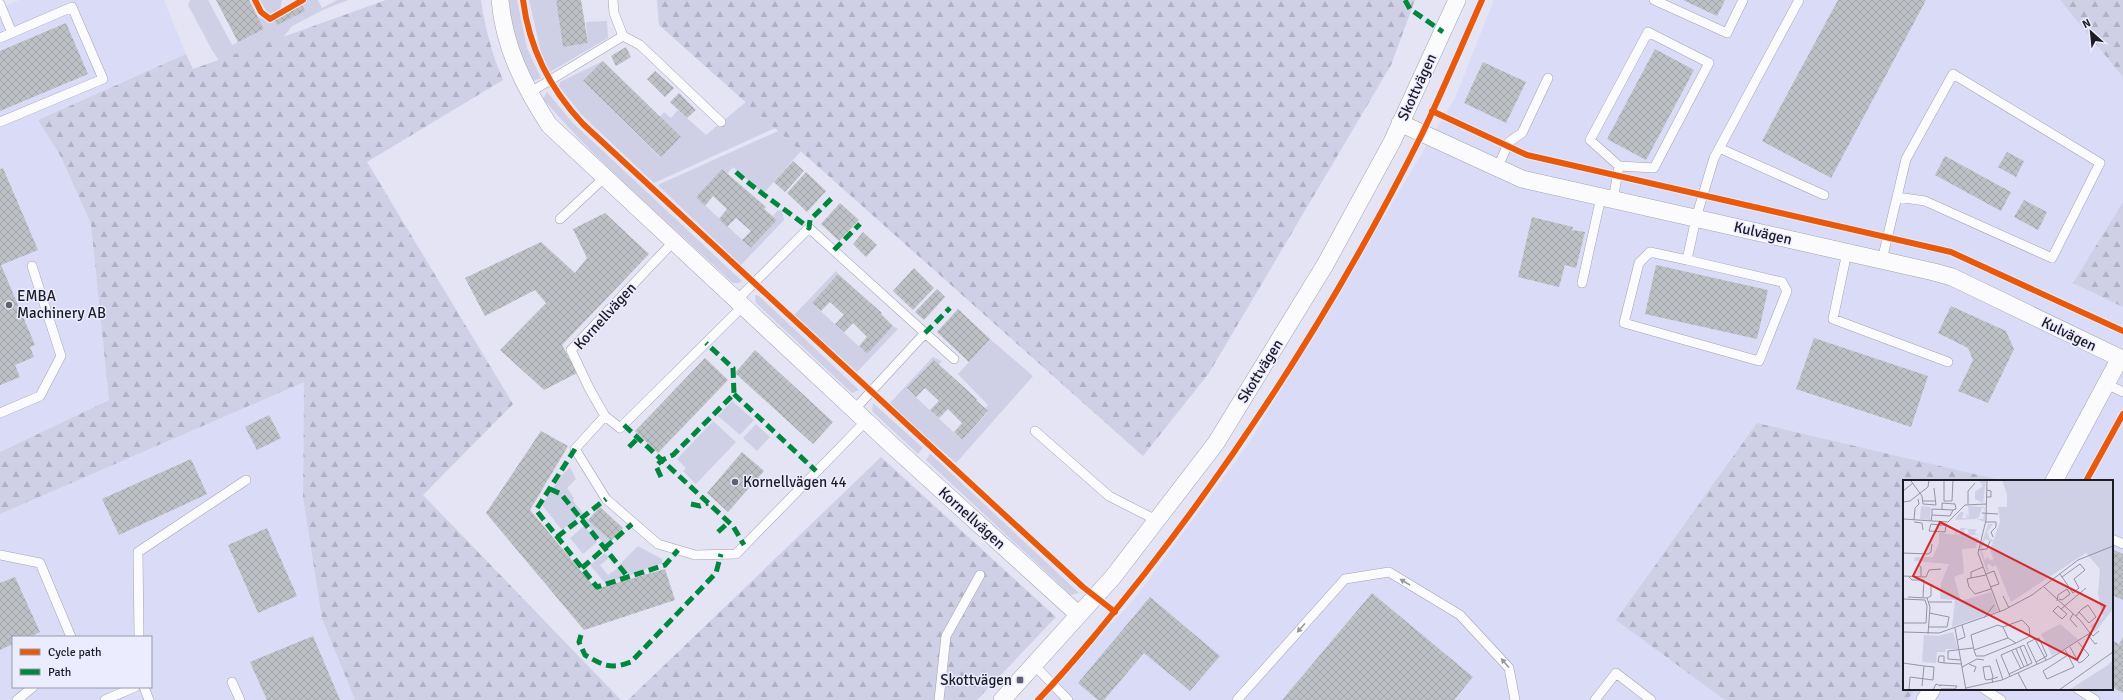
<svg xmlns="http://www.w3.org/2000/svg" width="2123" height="700" viewBox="0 0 2123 700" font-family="Signika,sans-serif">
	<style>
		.built { fill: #dadbf7; fill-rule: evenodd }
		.green { fill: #cfcfe6 }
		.forest { fill: url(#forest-firs) }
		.building { fill: url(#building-cross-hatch) }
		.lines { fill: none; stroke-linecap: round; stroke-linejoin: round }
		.service-casing { stroke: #a3a3b0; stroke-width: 10 }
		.minor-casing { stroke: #a3a3b0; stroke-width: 18 }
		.service { stroke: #fbfbfe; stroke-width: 9 }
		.minor { stroke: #fbfbfe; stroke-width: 17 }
		.quiet { stroke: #00873e; stroke-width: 5; stroke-dasharray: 10 5; stroke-linecap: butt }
		.cycleway-casing { stroke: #ececff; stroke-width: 8 }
		.cycleway { stroke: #e8590c; stroke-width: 6 }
		.oneway { fill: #97979d }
		.poi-dot { fill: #62626f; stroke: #ececff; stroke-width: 1.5 }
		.labels { text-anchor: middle; stroke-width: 3; stroke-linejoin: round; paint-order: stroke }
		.street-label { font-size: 15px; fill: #1c1c27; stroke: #ececff }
		.poi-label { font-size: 15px; fill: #1c1c27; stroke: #ececff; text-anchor: start }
		.inset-road { fill: none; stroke: #9494a3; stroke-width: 1 }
		.view { fill: #d62828; fill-opacity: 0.15; stroke: #d62828; stroke-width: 2 }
		.inset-edge { fill: none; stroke: #1c1c27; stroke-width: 2 }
	</style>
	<defs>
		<pattern id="forest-firs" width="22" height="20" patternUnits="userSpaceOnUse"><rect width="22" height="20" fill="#cfcfe6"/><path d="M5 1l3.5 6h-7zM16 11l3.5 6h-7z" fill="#b1b1c5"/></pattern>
		<pattern id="building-cross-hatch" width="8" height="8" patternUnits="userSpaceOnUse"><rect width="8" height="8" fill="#bdc1c5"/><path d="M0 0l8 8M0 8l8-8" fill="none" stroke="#a2a5a9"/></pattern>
	</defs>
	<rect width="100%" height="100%" fill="#e4e4f5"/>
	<!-- built -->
	<path class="built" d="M19,0H164L186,54L38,120L61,157L91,224L109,400L0,452V9Z
		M1494,0H2123V700H1039L1133,601L1249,443L1455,98ZM1904,481H2112V689H1904Z
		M304,381L303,497L322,619L355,700H0V514ZM13,637H151V687H13Z"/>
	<!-- green -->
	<path class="green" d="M190,0H208L232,45L264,29L258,17L269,21C280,17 299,10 305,0H318L322,8L337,0H348L323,10L292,26L281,40L222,65L212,50L188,5Z
		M260,0H282L280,10L268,14Z
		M509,0H517L527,48L541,78L533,81C520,56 511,28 509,0Z
		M529,0H556L563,47L588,43L586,22L607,21L608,38L550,72L541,52Z
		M603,61L583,81L660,157L681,137L660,117L664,112L671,118L678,110L706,135L746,102L775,128L654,183L581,114L559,86L560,82Z
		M547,92L573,123L742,281L739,283H733C669,223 601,166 543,99Z
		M778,131L801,151L763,194L733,167L727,174L722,169L696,197L751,248L777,220L773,216L778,210L782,211L784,220L741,265L658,185Z
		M836,271L838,274L812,303L867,354L893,326L898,329L857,372L794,315Z
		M755,295L759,296L859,390L852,393L756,303Z
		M990,339L1033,376L956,463L889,404L930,360L933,357L942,361L938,365L933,361L907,389L962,440L988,412L985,408L988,405L958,374Z
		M732,401L754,420L740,435L718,416Z
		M873,403L923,448L918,454L872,411Z
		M713,421L736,442L696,484L683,471L686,468L677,459Z
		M756,424L770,437L757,451L743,438Z
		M930,454L936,459L1079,593L1071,595L926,460Z
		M570,467L576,479L567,488L574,498L573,501L583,513L562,530L542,505L562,475Z
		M587,518L588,520L611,541L605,545L583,520Z
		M584,526L597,542L583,554L570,538Z
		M638,546L662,559V563L628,576L619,565Z
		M605,553L609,558L600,565L608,575L618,568L625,577L605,583L590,565Z"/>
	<!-- forest -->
	<path class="forest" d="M386,0H481C485,28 492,54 503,80L367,162L513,404L423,495L621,700H355L322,619L303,497L304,382L0,514V452L109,400L91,224L61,157L38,120L186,54L193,69Z
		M657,0H1415L1391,65L1209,373L1143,456L659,25Z
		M2060,0H2123V77Z
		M2123,202V307L2073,283Z
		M1757,423L2004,481H1904V689H1915L1908,700H1725L1616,620Z
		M881,457L1056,617L977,700H628Z"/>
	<!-- building -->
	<path class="building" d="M216,0H249L264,29L238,42Z
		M556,0H581L588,43L563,47Z
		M1683,0H1725L1717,16Z
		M1838,0H1926L1831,178L1762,141Z
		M302,5L305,11L277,25L274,19Z
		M66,23L88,74L0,111V51Z
		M626,47L631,57L616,66L611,56Z
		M1655,49L1694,70L1646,160L1607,139Z
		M603,61L681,137L661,157L583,81Z
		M1483,62L1526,82L1506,123L1464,103Z
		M655,71L674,88L665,97L647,79Z
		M679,93L696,110L687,118L670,102Z
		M2007,152L2024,161L2016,177L1998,167Z
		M1945,156L2011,192L2001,211L1935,175Z
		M793,161L804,171L785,192L774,182Z
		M3,168L38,250L1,265L35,345L30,347L34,357L15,365L20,377L0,385V169Z
		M722,169L766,207L764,209L777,220L751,248L742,240L751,231L736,218L727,227L719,219L727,209L713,196L705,206L696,197Z
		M806,172L826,191L807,212L787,193Z
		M2024,200L2047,212L2038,230L2014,217Z
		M840,203L859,220L839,241L821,224Z
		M605,213L649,254L562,345L577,373L544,390L500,350L546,303L535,290L485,316L465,278L541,242L575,273L587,258L573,229Z
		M1532,217L1573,227L1572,230L1585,232L1576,268L1565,265L1559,287L1518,277Z
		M863,232L877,245L866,257L853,244Z
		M1656,265L1768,290L1757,339L1645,314Z
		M914,268L934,288L913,310L893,291Z
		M838,274L882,313L881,314L893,326L867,354L859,346L867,337L853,323L844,332L835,324L844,315L830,302L821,311L812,303Z
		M937,289L945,297L924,320L915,312Z
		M1951,306L2006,331L2014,349L1988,403L1958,391L1973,360L1968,348L1938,333Z
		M958,309L990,339L969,362L937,332Z
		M1814,338L1928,376L1911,427L1796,389Z
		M755,350L833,422L813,444L735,373Z
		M705,358L728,380L658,453L635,431Z
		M934,360L977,399L976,400L988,411L962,440L954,432L962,423L948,409L939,418L930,410L939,401L925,388L916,397L907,388Z
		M269,415L281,438L257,450L245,427Z
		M541,431L568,446L530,510L596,589L665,569L675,600L584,630L486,513Z
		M742,452L764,471L728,512L707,493Z
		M191,459L207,494L119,535L102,499Z
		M600,507L623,528L611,541L588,520Z
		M267,528L297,596L258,613L228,545Z
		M2112,549L2123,554V600L2112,595Z
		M15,577L40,632L30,637H13V644L0,650V583Z
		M1372,593L1473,677L1454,700H1282Z
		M1150,597L1220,656L1190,691L1144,653L1104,700H1098L1078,683Z
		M313,636L340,700H267L250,662Z
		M2123,637V693L2112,687V640L2119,644Z"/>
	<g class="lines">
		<!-- service casing -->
		<g class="service-casing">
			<path id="service" d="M1654,0L1727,33L1743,0
				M0,4L12,33
				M623,36L640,45L721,122
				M0,38L72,7L103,79L0,122
				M529,93L623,36L614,13L613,0
				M1719,148L1824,195
				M1497,169L1509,142L1522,133L1548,78
				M1613,200L1619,166L1590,140L1648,32L1709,63L1654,168L1619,166
				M560,219L605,177
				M674,241L571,350L589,388L605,416L575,449L606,499L658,544L695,555L736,554L866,421
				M1847,252L1833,319L1948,362
				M1687,260L1782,282L1787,291L1759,361L1624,323L1639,263L1650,252L1687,260L1696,218L1714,158L1799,0
				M1882,260L1906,159L1953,74L2100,163L2052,258L1925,201L1897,197
				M1582,283L1601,197
				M737,300L809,228L925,333L854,410
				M925,333L954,359
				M2106,384L2123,392
				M0,413L40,396L61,356L32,266
				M605,416L620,428L743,306
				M1035,431L1109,496L1156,520
				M2112,539L2123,544
				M0,555L40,563L71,637
				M139,637L138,552L246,480
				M1034,665L1068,700
				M232,682L240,700
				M144,687L149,700
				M1984,689L2001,700
				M2078,689L2095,700
				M17,700L33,687
				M105,700L135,687
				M939,700L946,636L980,575
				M1237,700L1345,579L1389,572L1460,615L1509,668L1515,700
				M1595,700L1616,673L1651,700"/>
		</g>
		<!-- minor casing -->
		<g class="minor-casing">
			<path id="minor" d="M500,0C504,47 524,86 549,125L895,448L1079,615
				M1400,123L1522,179L1934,272L1952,277L2120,358L2054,481
				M1002,700L1113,577L1216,443L1325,265L1392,142L1457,0
				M1925,700L1932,689"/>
		</g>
		<!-- service -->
		<use href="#service" class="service"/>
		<!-- minor -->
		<use href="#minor" class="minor"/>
		<!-- quiet -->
		<path class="quiet" d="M1405,0L1410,9L1443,32
			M736,172C759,193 785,209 809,228L810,220L833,197
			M834,250L860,224
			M925,333L950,308
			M734,394L816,471
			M624,425L733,526L744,545
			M629,447L638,438
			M575,449L536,510L597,587L665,565L678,550
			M661,477L656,466L662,460L673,455L734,394L733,368L706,343
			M550,489L561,494L628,577
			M691,504L700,506L708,503
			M718,532L729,522
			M557,537L606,499
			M582,568L632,524
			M581,635L579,642L585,655C603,665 610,670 631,662L716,573L721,554"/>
		<!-- cycleway casing -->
		<g class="cycleway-casing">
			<path id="cycleway" d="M255,0L261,12L270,19L303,0
				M523,0C529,48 550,89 583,124L1009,519L1083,587L1115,612
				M1432,111L1527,155L1951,252L2123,331
				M2086,481L2123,414
				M1038,700C1076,660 1111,616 1146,572C1252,436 1345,288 1422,134C1443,90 1462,45 1482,0"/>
		</g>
		<!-- cycleway -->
		<use href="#cycleway" class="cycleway"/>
	</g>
	<!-- one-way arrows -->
	<defs><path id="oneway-solid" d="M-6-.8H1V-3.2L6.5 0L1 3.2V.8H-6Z"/></defs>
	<g class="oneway">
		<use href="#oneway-solid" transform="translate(1405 582) rotate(-149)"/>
		<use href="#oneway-solid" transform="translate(1301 628) rotate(132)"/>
		<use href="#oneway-solid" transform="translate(1505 663) rotate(-131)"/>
	</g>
	<!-- markers -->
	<g class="poi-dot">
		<circle cx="9" cy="305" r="4"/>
		<circle cx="735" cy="482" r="4"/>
		<rect x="1016" y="676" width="8" height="8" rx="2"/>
	</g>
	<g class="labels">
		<!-- street labels -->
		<g class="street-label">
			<text transform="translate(1417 87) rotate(-65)" y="5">Skottvägen</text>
			<text transform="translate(1763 233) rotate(13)" y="5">Kulvägen</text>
			<text transform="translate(605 316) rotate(-48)" y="5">Kornellvägen</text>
			<text transform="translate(2069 334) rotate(26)" y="5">Kulvägen</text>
			<text transform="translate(1260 371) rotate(-58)" y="5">Skottvägen</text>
			<text transform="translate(972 518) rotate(42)" y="5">Kornellvägen</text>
		</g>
		<!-- poi labels -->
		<g class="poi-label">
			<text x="17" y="301">EMBA<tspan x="17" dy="17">Machinery AB</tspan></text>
			<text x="743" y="487">Kornellvägen 44</text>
			<text x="1012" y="685" text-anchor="end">Skottvägen</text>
		</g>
	</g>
	<!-- overview -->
	<g transform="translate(1903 480)">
		<rect width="210" height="210" fill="#e4e4f5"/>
		<path d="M18,26L28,27L27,40L17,39ZM65,26L81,27L82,28V33L81,28H79L75,39H80L81,34L78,33H82V42L74,39L73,36V39L52,40L57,32H61L59,38H64L62,33L66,37ZM95,27H104V36L97,42ZM85,44H90L84,52L87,59L90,60L89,62L82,59L79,68L83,69H77ZM57,48H64L61,50L62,55L66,53L64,49H75L71,50H73L72,54L77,55L52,56V49L54,55L58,54ZM82,70L79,71L82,80L84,77L87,80L91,79L93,85L89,87L87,84L84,85L86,91L90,89L84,92L77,71Z" fill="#cfcfe6"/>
		<path d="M76,0H83L80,23L72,19V12L80,6ZM99,0H210V129L192,152L187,146L200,137L195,114L197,89L183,73L108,122L87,70L97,42L104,36V14ZM36,53L76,58L73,68L59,69L61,93L51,97L58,121L88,112L95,131L49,147L52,120L37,119L38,103L46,84L11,81L12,77H30L36,63ZM157,144L176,160L149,176L138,154ZM50,152L55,169H43L42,172H34L33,183L19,182L21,155L35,156ZM210,180V210H166L205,185Z" fill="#cfcfe6"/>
		<path class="inset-road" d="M41,0V21H49L50,0M84,0L83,40L75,73L97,132M8,1L19,16L20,24L33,25L31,8M0,11L10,3M83,17H88V11L84,10M20,21H33M0,22L7,21L25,7L26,0M65,24V11L72,3M39,29V23L52,24L53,29L50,30M79,33L95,34M0,39L45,42L62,25L83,24M11,40L12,28L16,24L15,19M28,41L29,35L47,36L50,30L29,29V35M11,42L19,43L20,50M83,42H93V47L88,52L90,57M37,45L28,44L26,51L42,52L43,45H37V42M75,70L84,69L87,61M0,73L25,74L28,72L29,64M15,85L18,87V96M80,87L68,92V98L64,99L66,107L72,114L88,109M83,94L91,91L96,104L87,107M157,94L170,113L176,108L171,99L182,90L177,84L159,97M0,96L23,97L26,90L38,89M6,97L9,100H21L20,117M68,98L83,95M141,107L177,140L187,153M100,116L106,128M5,117L24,118L27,127L25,154M24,118L28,116V104M0,119L22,120L24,126L23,143H0M154,121L155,115L164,109L167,114L159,120L156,119M26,122H49M158,129L164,134L159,139L150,131L155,126L158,129L183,108M26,133L46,137L44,147H26M170,134L167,139L174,147M173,136L176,132L179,129L185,125L193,137L186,143L176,132M81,138L91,125M95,145L100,147L105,158L71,170L68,155ZM100,147L119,140L126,147L127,156L113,163L105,158M52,148L63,210M0,152L36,153L101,130L129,115L175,80L210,66M187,153L190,156L196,151M185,155L192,164L194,163M133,159L136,158L144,176L133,182M55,160L62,157L59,145M117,167L125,186M167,167L176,183L180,181L186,175L175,162M113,169L121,187M71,170L73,176H81L113,163M162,170L165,175L171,187L144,199L140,191L165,175M109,171L118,189M93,179L100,200M58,180L45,179V171L70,168M0,183L21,186L19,206M41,183V176H36L35,182L41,183L59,184M66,184L73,187L71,192M134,184L124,163L132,159L143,180M59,187L74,179L81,180M115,193L124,210M106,194L129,183L121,165L98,175L106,194L107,197M90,203L89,199L90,197L87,186L80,187L82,199L83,200L89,199L95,197M37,205L54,206L52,209H38M63,208L99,200L148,178L187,153M6,210L7,197L30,200L31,187L21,186M30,210L33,204L38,206M156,210L210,172"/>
		<path class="view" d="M37,42L202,126L174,180L10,96Z"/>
		<rect width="210" height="210" class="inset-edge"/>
	</g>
	<!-- legend -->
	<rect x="12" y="636" width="140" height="52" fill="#ececff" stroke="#9999a9"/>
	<rect x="20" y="649" width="20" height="6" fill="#e8590c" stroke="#9999a9"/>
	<text x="48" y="656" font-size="12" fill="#1c1c27">Cycle path</text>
	<rect x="20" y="669" width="20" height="6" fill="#00873e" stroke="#9999a9"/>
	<text x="48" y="676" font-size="12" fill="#1c1c27">Path</text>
	<!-- north arrow -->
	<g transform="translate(2091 32) rotate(333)" stroke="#ececff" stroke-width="3" paint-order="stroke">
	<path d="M0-3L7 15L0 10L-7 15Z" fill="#1c1c27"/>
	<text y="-6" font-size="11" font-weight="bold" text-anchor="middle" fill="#1c1c27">N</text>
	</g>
</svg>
